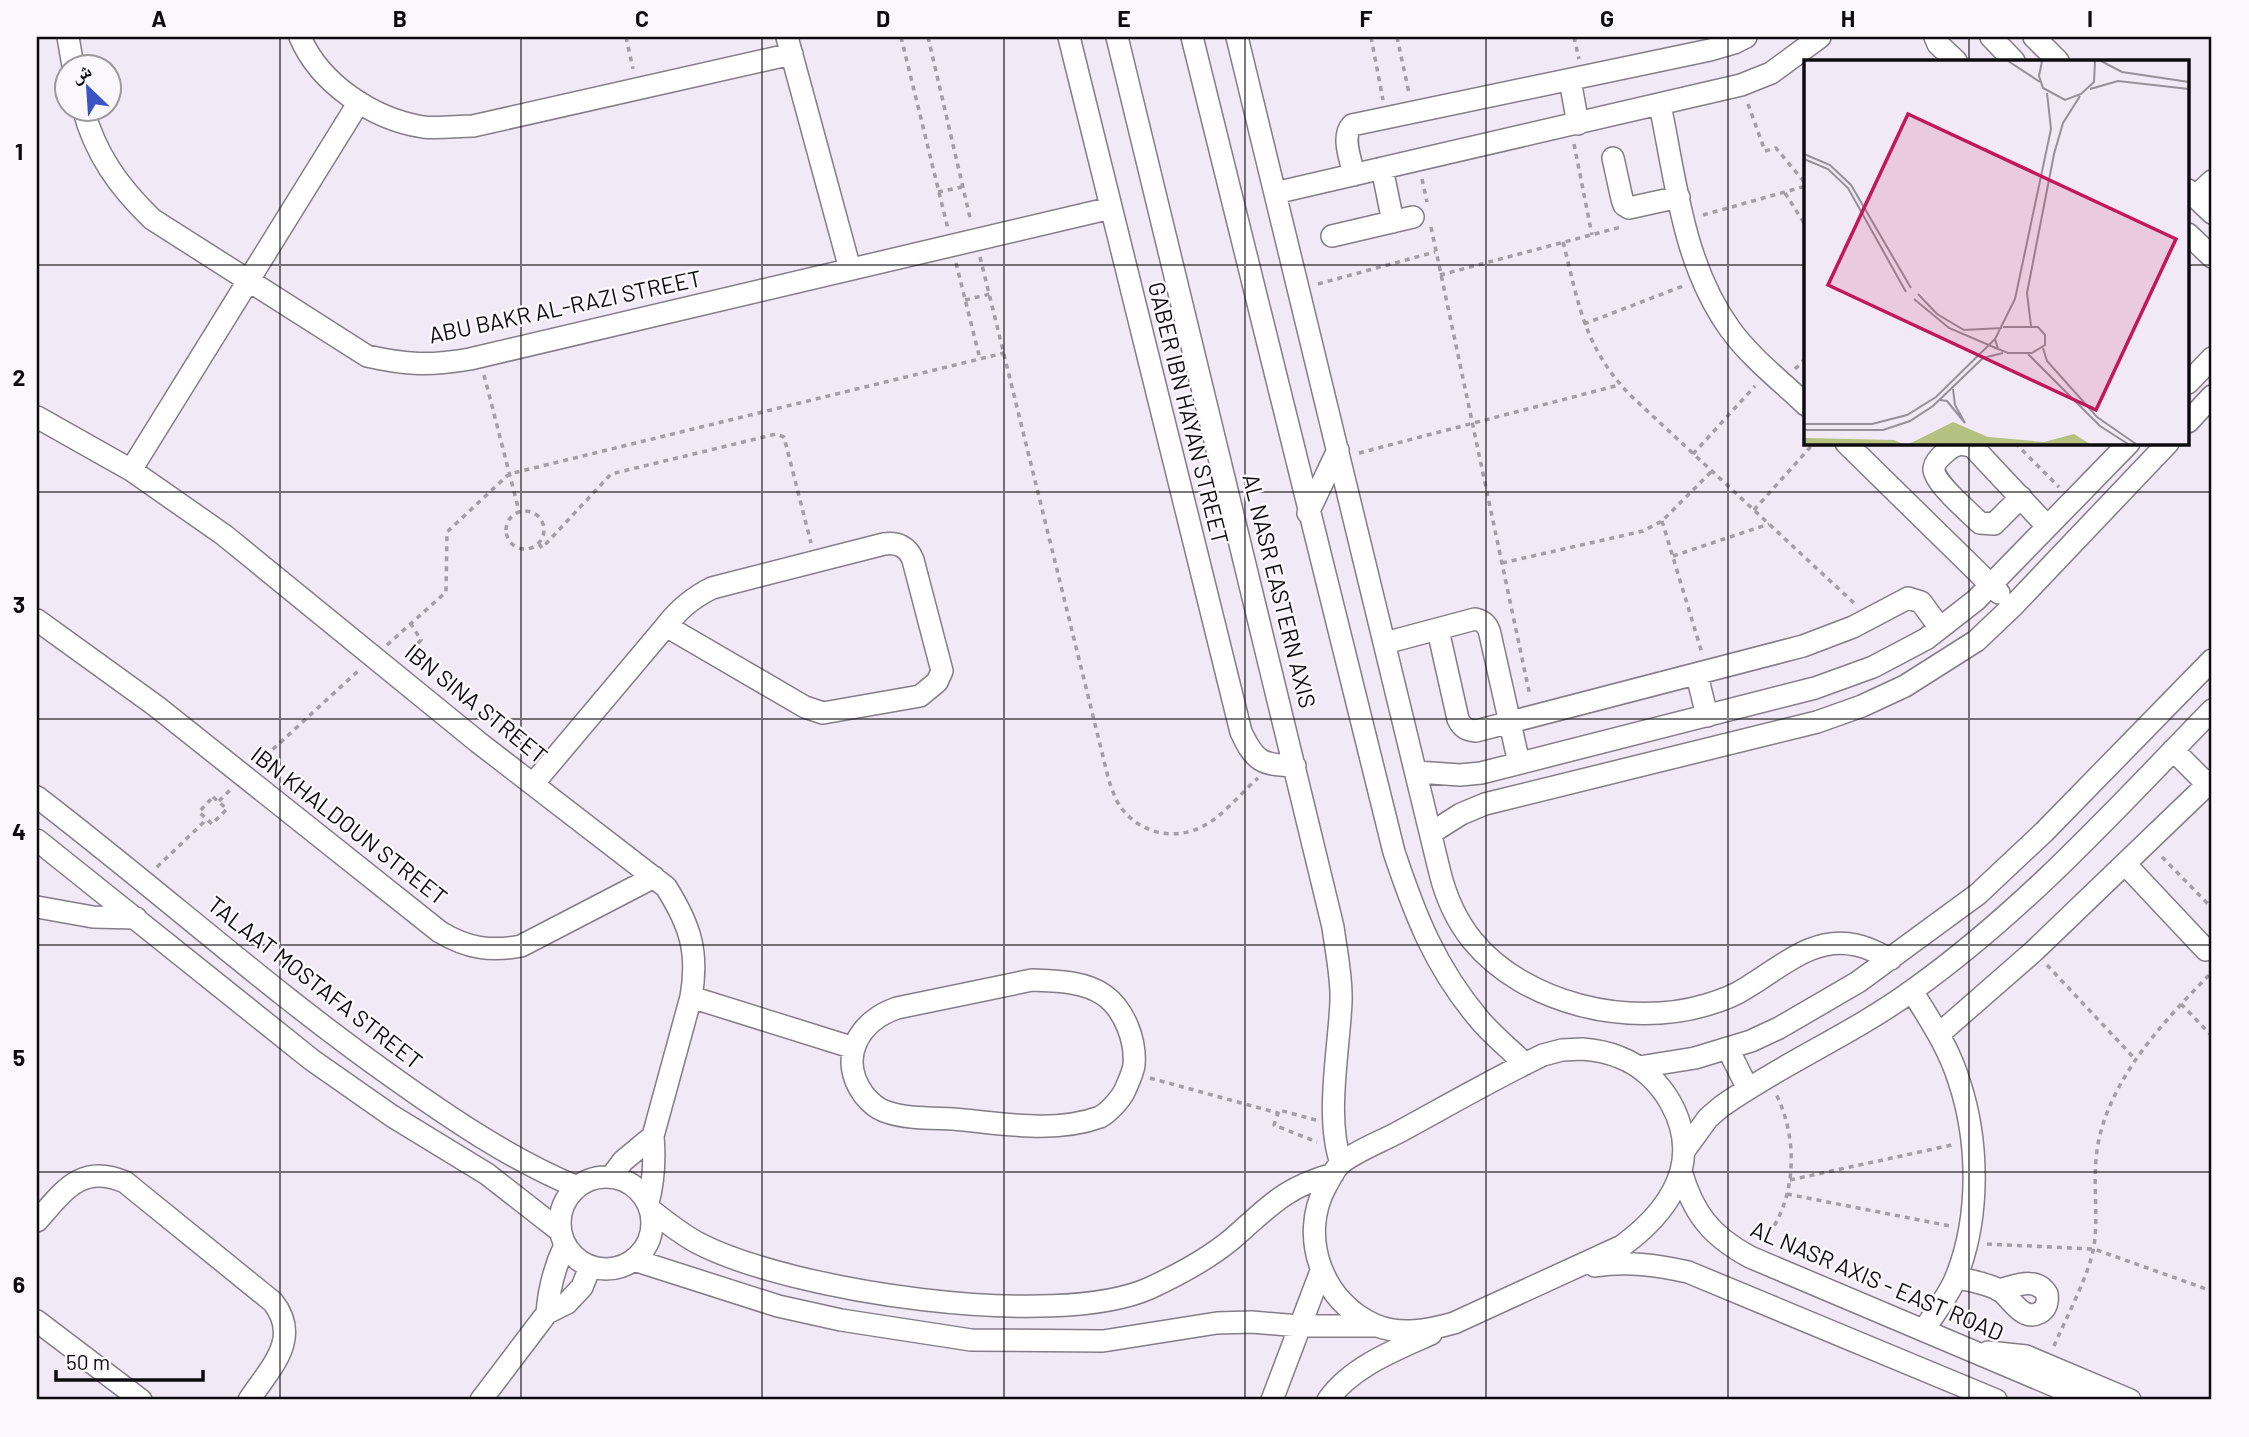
<svg xmlns="http://www.w3.org/2000/svg" width="2249" height="1437" viewBox="0 0 2249 1437" font-family="Barlow,'Noto Naskh Arabic',sans-serif">
	<style>
		.lines { fill: none; stroke-linecap: round; stroke-linejoin: round }
		.minor-casing { stroke: #847d88; stroke-width: 24 }
		.path { stroke: #a49ea7; stroke-width: 3.5; stroke-dasharray: 5 5; stroke-linecap: butt }
		.minor { stroke: #fff; stroke-width: 21 }
		.grid { fill: none; stroke: #0d0b0f; stroke-width: 2; stroke-opacity: 0.55 }
		.labels { text-anchor: middle; stroke-width: 5; stroke-linejoin: round; paint-order: stroke }
		.street-label { font-size: 23px; fill: #0d0b0f; stroke: #fbf8fd }
		.inset-road { fill: none; stroke: #969099; stroke-width: 2 }
		.view { fill: #c2185b; fill-opacity: 0.15; stroke: #c2185b; stroke-width: 3.5 }
		.inset-edge { fill: none; stroke: #0d0b0f; stroke-width: 3.5 }
		.neatline { fill: none; stroke: #0d0b0f; stroke-width: 2.5 }
		.grid-label { font-size: 23px; text-anchor: middle; font-weight: bold; fill: #0d0b0f }
	</style>
	<rect width="100%" height="100%" fill="#f1e9f5"/>
	<g class="lines">
		<!-- minor casing -->
		<g class="minor-casing">
			<path id="minor" d="M68,37L73,66
				M300,37C320,84 373,119 423,127C439,129 457,126 473,126L792,54
				M787,37L850,269
				M1069,37L1241,732C1255,762 1262,765 1295,766
				M1117,37L1333,927C1336,951 1342,977 1341,1002C1339,1050 1325,1118 1341,1163
				M1192,37L1394,852C1415,915 1435,967 1479,1019C1492,1035 1510,1049 1525,1064
				M1237,37L1440,873C1446,897 1456,920 1472,940C1524,1004 1629,1028 1706,1005C1720,1001 1734,996 1746,988C1780,968 1813,935 1856,945C1868,947 1879,954 1891,959
				M1935,37L1938,44L1956,61
				M1991,37L2014,61
				M2034,37L2058,61
				M1570,80L1578,124
				M1660,105C1676,181 1683,264 1730,329C1750,357 1781,381 1806,405
				M83,108C95,154 119,187 152,219L367,356C407,365 430,366 470,359L1111,208
				M1613,158L1622,199L1624,205L1629,208L1679,197
				M1382,168L1393,222
				M1354,175C1351,160 1341,137 1352,125L1710,50L1734,43L1746,37
				M2188,190L2212,213
				M1275,193L1741,85L1771,73L1820,37
				M2195,197L2212,181
				M2188,234L2212,257
				M1332,236L1413,217
				M2188,383L2212,358
				M37,417L131,470L224,535L478,742L666,887C690,925 699,952 691,997L653,1136C655,1160 654,1180 648,1203
				M2188,422L2212,396
				M1846,443L1999,593
				M131,470L359,102
				M2021,497L1994,524L1980,523C1970,513 1932,481 1934,468C1935,461 1942,455 1947,451C1956,443 1963,443 1973,447L2047,526
				M1308,513L1338,450
				M37,620L156,706L440,932C467,948 490,952 521,946L654,877
				M1438,630L1458,719C1462,728 1467,730 1476,731L1803,646L1853,627L1908,598L1921,602L1940,628
				M1385,643L1475,619C1484,621 1488,625 1490,634L1519,763
				M1697,675L1707,716
				M2173,750L2208,785
				M1417,772L1460,775L1481,773L1815,688L1873,667L1926,639L1976,600L2129,443
				M533,784L666,626L805,707L823,713L920,696L937,682L942,671L913,560C908,547 898,542 884,544L712,588C692,598 679,609 666,626
				M37,797C156,888 268,989 391,1076C450,1118 510,1159 577,1187
				M1431,833L1461,814L1485,804L1817,722L1862,706L1905,686L1976,641L2013,606L2168,443
				M37,840L312,1060L392,1116L487,1174L560,1231
				M2126,865L2206,950
				M37,907L93,917L136,918
				M1032,980C1056,981 1084,981 1104,995C1125,1010 1136,1041 1134,1065C1133,1073 1128,1083 1125,1090C1121,1099 1108,1113 1100,1117C1054,1134 1000,1123 953,1119C930,1118 905,1119 884,1111C876,1108 869,1101 864,1095C837,1058 859,1021 897,1008Z
				M1912,991C1930,1020 1949,1048 1959,1081C1979,1141 1980,1216 1957,1275C1950,1294 1935,1312 1924,1330
				M691,997L854,1048
				M1939,1034L2034,951L2212,780
				M1582,1049C1595,1050 1607,1052 1619,1057C1662,1073 1693,1125 1681,1171C1672,1203 1648,1227 1622,1246L1454,1323C1429,1330 1401,1336 1375,1325C1323,1303 1298,1237 1326,1186C1330,1179 1334,1170 1340,1164C1354,1152 1380,1142 1397,1133C1445,1107 1493,1079 1543,1055L1562,1050Z
				M1728,1049L1748,1089
				M1639,1067L1695,1058L1751,1041L1779,1028L1858,982L1978,894L2044,832L2212,660
				M1684,1151L1708,1118L1722,1106C1783,1063 1853,1034 1913,990C2025,910 2117,808 2212,710
				M1681,1171C1693,1213 1711,1236 1750,1257L2088,1400
				M560 1223a46 46 0 1 1 92 0a46 46 0 1 1-92 0Z
				M611,1177L623,1161L653,1136
				M651,1210C666,1222 681,1234 698,1243C790,1291 1055,1331 1150,1288C1178,1275 1208,1259 1232,1239C1269,1207 1283,1188 1333,1174
				M37,1221C64,1191 81,1163 125,1182L273,1302C302,1339 270,1368 249,1400
				M634,1260L778,1306L841,1320L971,1340L1103,1341L1217,1323L1252,1322L1299,1326H1376
				M1595,1266C1627,1261 1656,1265 1688,1272L1996,1400
				M1956,1277C1969,1281 1987,1283 1999,1290C2011,1297 2022,1322 2039,1313C2047,1309 2048,1301 2047,1294C2036,1276 2016,1286 1998,1290
				M547,1313C549,1288 554,1268 565,1245
				M37,1321L141,1400
				M1988,1352L2026,1356L2130,1400
				M481,1400L547,1313L567,1303L582,1287L590,1267
				M1272,1400L1321,1271
				M1328,1400C1351,1367 1395,1350 1431,1334"/>
		</g>
		<!-- path -->
		<path class="path" d="M626,37L633,69
			M901,37L948,229
			M928,37L971,222
			M1371,37L1383,100
			M1397,37L1409,93
			M1574,37L1579,59
			M1748,104L1765,151L1776,148L1806,184
			M1574,144L1592,235
			M1422,179L1427,202
			M938,192L962,187
			M1785,193L1806,226
			M1703,215L1806,186
			M1431,227L1530,696
			M1563,242C1579,304 1583,344 1628,393L1855,604
			M980,257L1109,781C1112,789 1115,799 1120,806C1139,834 1176,842 1205,825C1223,816 1242,792 1258,778
			M956,263L980,359
			M1440,275L1621,227
			M1318,284L1435,252
			M965,300L990,294
			M1584,324L1683,286
			M1795,369L1806,358
			M484,375L519,511
			M2015,443L2059,487
			M1359,453L1619,385
			M1693,454L1755,386
			M1754,510L1814,443
			M506 530a19 19 0 1 1 38 0a19 19 0 1 1-38 0Z
			M1662,521L1702,653
			M539,544L542,548L611,474L776,434L784,437L811,543
			M1673,556L1769,524
			M1502,563L1643,531L1662,521L1711,472
			M387,645L446,592L447,532L509,474L1004,353
			M404,658L421,640L411,624
			M258,763L358,671
			M213,797L227,809L212,824L199,812Z
			M219,801L230,790
			M2162,857L2212,908
			M157,867L206,820
			M2047,965L2136,1060
			M2181,1004L2212,1036
			M1150,1078L1278,1113
			M1316,1120L1279,1110L1274,1125L1317,1142
			M1790,1180L1952,1145
			M1787,1194L1950,1226
			M1763,1242C1797,1201 1799,1140 1776,1094
			M1987,1244L2094,1249L2212,1291
			M2054,1346C2065,1320 2090,1273 2094,1246C2099,1211 2091,1175 2099,1139C2114,1073 2166,1019 2212,972"/>
		<!-- minor -->
		<use href="#minor" class="minor"/>
	</g>
	<!-- grid -->
	<path class="grid" d="M280,37V1400M521,37V1400M762,37V1400M1004,37V1400M1245,37V1400M1486,37V1400M1728,37V1400M1969,37V61M37,265H1806M2188,265H2212M1969,443V1400M37,492H2212M37,719H2212M37,945H2212M37,1172H2212"/>
	<g class="labels">
		<!-- street labels -->
		<g class="street-label">
			<text transform="translate(565 307) rotate(-12)" y="8">ABU BAKR AL-RAZI STREET</text>
			<text transform="translate(1188 413) rotate(76)" y="8">GABER IBN HAYAN STREET</text>
			<text transform="translate(1279 591) rotate(76)" y="8">AL NASR EASTERN AXIS</text>
			<text transform="translate(476 704) rotate(39)" y="8">IBN SINA STREET</text>
			<text transform="translate(349 826) rotate(38)" y="8">IBN KHALDOUN STREET</text>
			<text transform="translate(315 983) rotate(38)" y="8">TALAAT MOSTAFA STREET</text>
			<text transform="translate(1877 1281) rotate(23)" y="8">AL NASR AXIS - EAST ROAD</text>
		</g>
	</g>
	<!-- overview -->
	<g transform="translate(1804 60)">
		<rect width="385" height="385" fill="#f1e9f5"/>
		<path d="M149,362L184,377L240,382L270,374L286,384H105ZM0,378L90,380L99,384H0Z" fill="#b5c180"/>
		<path class="inset-road" d="M204,1L236,22M238,1L235,16L239,28L261,40L277,34L290,22L291,1M297,1L318,12L385,22M286,29L314,21L385,29M0,94L26,105L47,125L107,228M0,99L24,109L44,128L102,232M114,234L133,254L160,270L198,268M110,239L145,268L194,289M227,266L223,233L250,94L259,63L276,36M199,267H234L241,275V285L228,293H204L194,289L191,279L211,239L247,69L243,33M239,288L243,301L293,357L332,384M224,294L296,366L324,384M136,340L143,341L161,363L151,345L149,329M0,364H68L103,355L132,337L191,279M0,370H79L106,361L129,346L179,298L199,293"/>
		<path class="view" d="M104,54L372,179L292,350L24,225Z"/>
		<rect width="385" height="385" class="inset-edge"/>
	</g>
	<!-- border -->
	<rect width="2249" height="1437" fill="none" stroke="#fbf8fd" stroke-width="77"/>
	<!-- north arrow -->
	<g transform="translate(88 88) rotate(335)"><circle r="33" fill="#fbf8fd" stroke="#9c999e" stroke-width="2"/>
	<path d="M0-5L12 26L0 18L-12 26Z" fill="#3854c5"/>
	<text y="-10" font-size="19" font-weight="bold" text-anchor="middle" fill="#0d0b0f">ش</text>
	</g>
	<!-- scale -->
	<path d="M56 1370v10h147v-10" fill="none" stroke="#0d0b0f" stroke-width="3.5"/>
	<text x="66" y="1370" font-size="21" fill="#0d0b0f" stroke="#fbf8fd" stroke-width="5" paint-order="stroke">50 m</text>
	<rect x="38" y="38" width="2172" height="1360" class="neatline"/>
	<g class="grid-label">
		<text x="159" y="27">A</text>
		<text x="400" y="27">B</text>
		<text x="642" y="27">C</text>
		<text x="883" y="27">D</text>
		<text x="1124" y="27">E</text>
		<text x="1366" y="27">F</text>
		<text x="1607" y="27">G</text>
		<text x="1848" y="27">H</text>
		<text x="2090" y="27">I</text>
		<text x="19" y="160">1</text>
		<text x="19" y="386">2</text>
		<text x="19" y="613">3</text>
		<text x="19" y="840">4</text>
		<text x="19" y="1066">5</text>
		<text x="19" y="1293">6</text>
	</g>
</svg>
